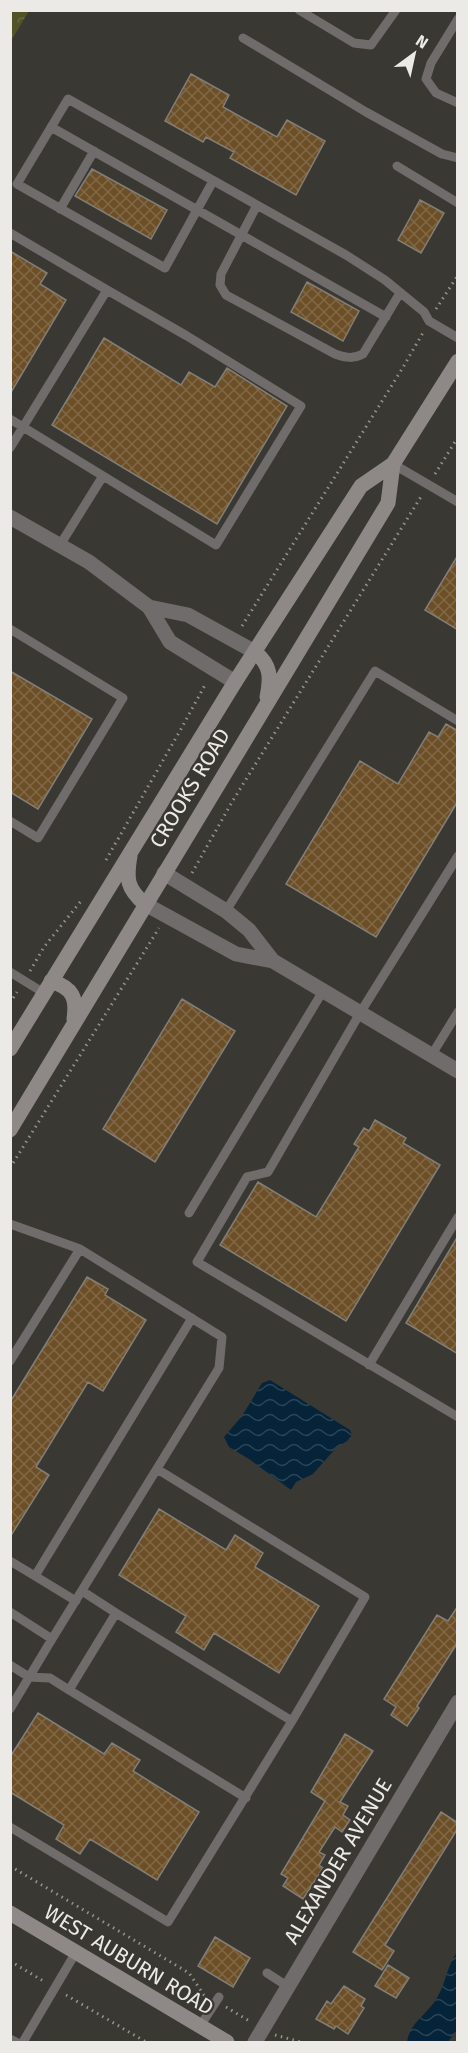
<svg xmlns="http://www.w3.org/2000/svg" width="468" height="2053" viewBox="0 0 468 2053" font-family="'Fira Sans',sans-serif">
	<style>
		.forest { fill: url(#forest-crowns) }
		.water { fill: url(#water-waves) }
		.building { fill: url(#building-cross-hatch); stroke: #827e78; stroke-width: 1.5 }
		.lines { fill: none; stroke-linecap: round; stroke-linejoin: round }
		.path { stroke: #94938e; stroke-width: 3; stroke-dasharray: 1.5 4.5; stroke-linecap: butt }
		.lane { stroke: #6f6c6b; stroke-width: 9 }
		.street { stroke: #6f6c6b; stroke-width: 15 }
		.secondary { stroke: #8e8887; stroke-width: 15 }
		.labels { text-anchor: middle; stroke-width: 4.5; stroke-linejoin: round; paint-order: stroke }
		.street-label { font-size: 21px; fill: #ebeae6; stroke: #3a3832 }
	</style>
	<defs>
		<pattern id="forest-crowns" width="20" height="18" patternUnits="userSpaceOnUse" patternTransform="scale(1.5)"><rect width="20" height="18" fill="#515326"/><path d="M2 6a3 3 0 1 1 6 0M12 15a3 3 0 1 1 6 0" fill="none" stroke="#6a6c46"/></pattern>
		<pattern id="water-waves" width="16" height="10" patternUnits="userSpaceOnUse" patternTransform="scale(1.5)"><rect width="16" height="10" fill="#052439"/><path d="M0 5q4-4 8 0t8 0" fill="none" stroke="#2a4456"/></pattern>
		<pattern id="building-cross-hatch" width="8" height="8" patternUnits="userSpaceOnUse" patternTransform="scale(1.5)"><rect width="8" height="8" fill="#6c4f27"/><path d="M0 0l8 8M0 8l8-8" fill="none" stroke="#816846"/></pattern>
	</defs>
	<rect width="100%" height="100%" fill="#3a3832"/>
	<!-- forest -->
	<path class="forest" d="M11,10L29,11L11,41L10,11Z"/>
	<!-- water -->
	<path class="water" d="M270,1380L350,1430L352,1435L347,1441L336,1448L313,1474L296,1482L291,1490L249,1459L229,1447L224,1437L242,1416L262,1383Z
		M457,1952V2030L448,2042H407C410,2021 429,2014 438,1996C446,1982 447,1966 457,1952Z"/>
	<!-- building -->
	<path class="building" d="M191,74L229,95L223,107L277,137L287,120L325,141L296,195L230,158L234,152L206,137L203,142L165,121Z
		M92,169L167,210L151,239L75,196Z
		M420,200L444,213L421,253L398,240Z
		M10,251L47,273L40,284L66,300L10,394Z
		M307,282L359,311L343,341L291,312Z
		M104,338L181,385L189,372L215,387L227,368L287,406L217,524L52,425Z
		M458,555V630L425,610Z
		M10,671L92,719L38,809L10,792Z
		M446,724L458,731V801L376,937L286,884L360,761L398,784L429,732L438,737Z
		M182,999L235,1031L155,1162L103,1129Z
		M375,1120L406,1138L403,1143L440,1165L346,1321L220,1245L258,1182L316,1217L359,1147L354,1144L364,1128L369,1131Z
		M458,1236V1354L406,1323Z
		M87,1277L108,1289L105,1295L146,1320L103,1391L88,1382L36,1467L49,1475L10,1537V1402Z
		M159,1509L226,1550L235,1535L263,1553L255,1567L319,1606L279,1673L214,1633L204,1650L176,1632L186,1616L119,1575Z
		M458,1606V1642L417,1706L419,1708L407,1726L391,1715L396,1707L384,1699L437,1615L448,1621Z
		M38,1713L104,1754L112,1743L140,1760L133,1771L199,1812L157,1880L90,1839L80,1854L56,1839L64,1825L10,1792V1757Z
		M345,1734L373,1751L340,1802L348,1806L343,1815L350,1820L342,1832L335,1827L319,1852L325,1855L319,1865L323,1868L303,1899L283,1886L288,1878L281,1874L325,1801L311,1792Z
		M441,1812L458,1823V1828L385,1945L394,1951L382,1970L353,1952Z
		M215,1937L250,1958L233,1987L198,1966Z
		M388,1965L409,1978L396,1998L375,1986Z
		M344,1986L365,1999L361,2006L364,2008L348,2034L336,2026L334,2029L316,2019L327,2001L331,2004Z"/>
	<g class="lines">
		<!-- path -->
		<path class="path" d="M436,309L458,275
			M435,474L458,437
			M242,626L402,369L424,331
			M106,860L181,729L206,683
			M192,873L232,802L422,495
			M30,971L44,947L81,901
			M10,1003L17,992
			M10,1168L159,928
			M10,1866L189,1973L204,1995L207,1997
			M10,1961L45,1982
			M66,1995L146,2042
			M226,2007L251,2022
			M275,2035L301,2042"/>
		<!-- lane -->
		<path class="lane" d="M299,10L354,43L371,45L396,10
			M458,19L431,63L426,79L436,93L458,103
			M243,38L366,112L442,154L458,158
			M51,127L386,317
			M397,166L458,203
			M213,181L165,268L17,184L68,99L346,255L385,280L424,312L429,321L458,338
			M257,205L221,274L220,285L226,295L335,354C346,358 353,359 363,354L400,293
			M60,209L94,151
			M10,233L107,290
			M10,419L23,427L216,545L301,406L187,336L107,290L23,427L10,448
			M393,464L458,502
			M60,545L103,476
			M10,629L123,698L38,838L10,821
			M458,856L360,1013L268,1172L247,1177L197,1262L458,1417
			M226,911L375,671L458,721
			M10,972L44,993
			M431,1056L458,1012
			M189,1213L323,991
			M10,1224L80,1249L222,1337L219,1368L52,1639
			M10,1361L80,1249
			M369,1365L458,1217
			M10,1561L35,1576
			M82,1591L116,1613L69,1690L246,1798
			M76,1601L35,1576L192,1318
			M10,1612L52,1639L10,1709
			M116,1613L292,1721
			M10,1665L29,1677L50,1678L69,1690
			M10,1827L168,1922L292,1721L365,1597L157,1469
			M267,1973L287,1986
			M200,2026L219,1997
			M10,2039L16,2042
			M23,2042L76,1952"/>
		<!-- street -->
		<path class="street" d="M10,517L89,562L149,607L170,642L235,682
			M149,607L188,615L255,652
			M164,873L226,911L249,930L273,961
			M145,904L236,954L273,961L458,1071
			M255,2042L458,1702"/>
		<!-- secondary -->
		<path class="secondary" d="M255,652C271,665 271,677 267,697
			M130,856C126,879 127,889 145,904
			M51,981C73,988 77,998 74,1019
			M10,1049L235,682L361,486L393,464L458,361
			M10,1130L388,503L393,464
			M10,1913L227,2042"/>
	</g>
	<g class="labels">
		<!-- street labels -->
		<g class="street-label">
			<text transform="translate(190 788) rotate(-59)" y="7">CROOKS ROAD</text>
			<text transform="translate(338 1861) rotate(-59)" y="7">ALEXANDER AVENUE</text>
			<text transform="translate(129 1960) rotate(31)" y="7">WEST AUBURN ROAD</text>
		</g>
	</g>
	<!-- border -->
	<rect width="468" height="2053" fill="none" stroke="#ebeae6" stroke-width="24"/>
	<!-- north arrow -->
	<g transform="translate(414 54) rotate(33)" stroke="#3a3832" stroke-width="4.5" paint-order="stroke">
	<path d="M0-4.5L10 22L0 15L-10 22Z" fill="#ebeae6"/>
	<text y="-9" font-size="16" font-weight="bold" text-anchor="middle" fill="#ebeae6">N</text>
	</g>
</svg>
